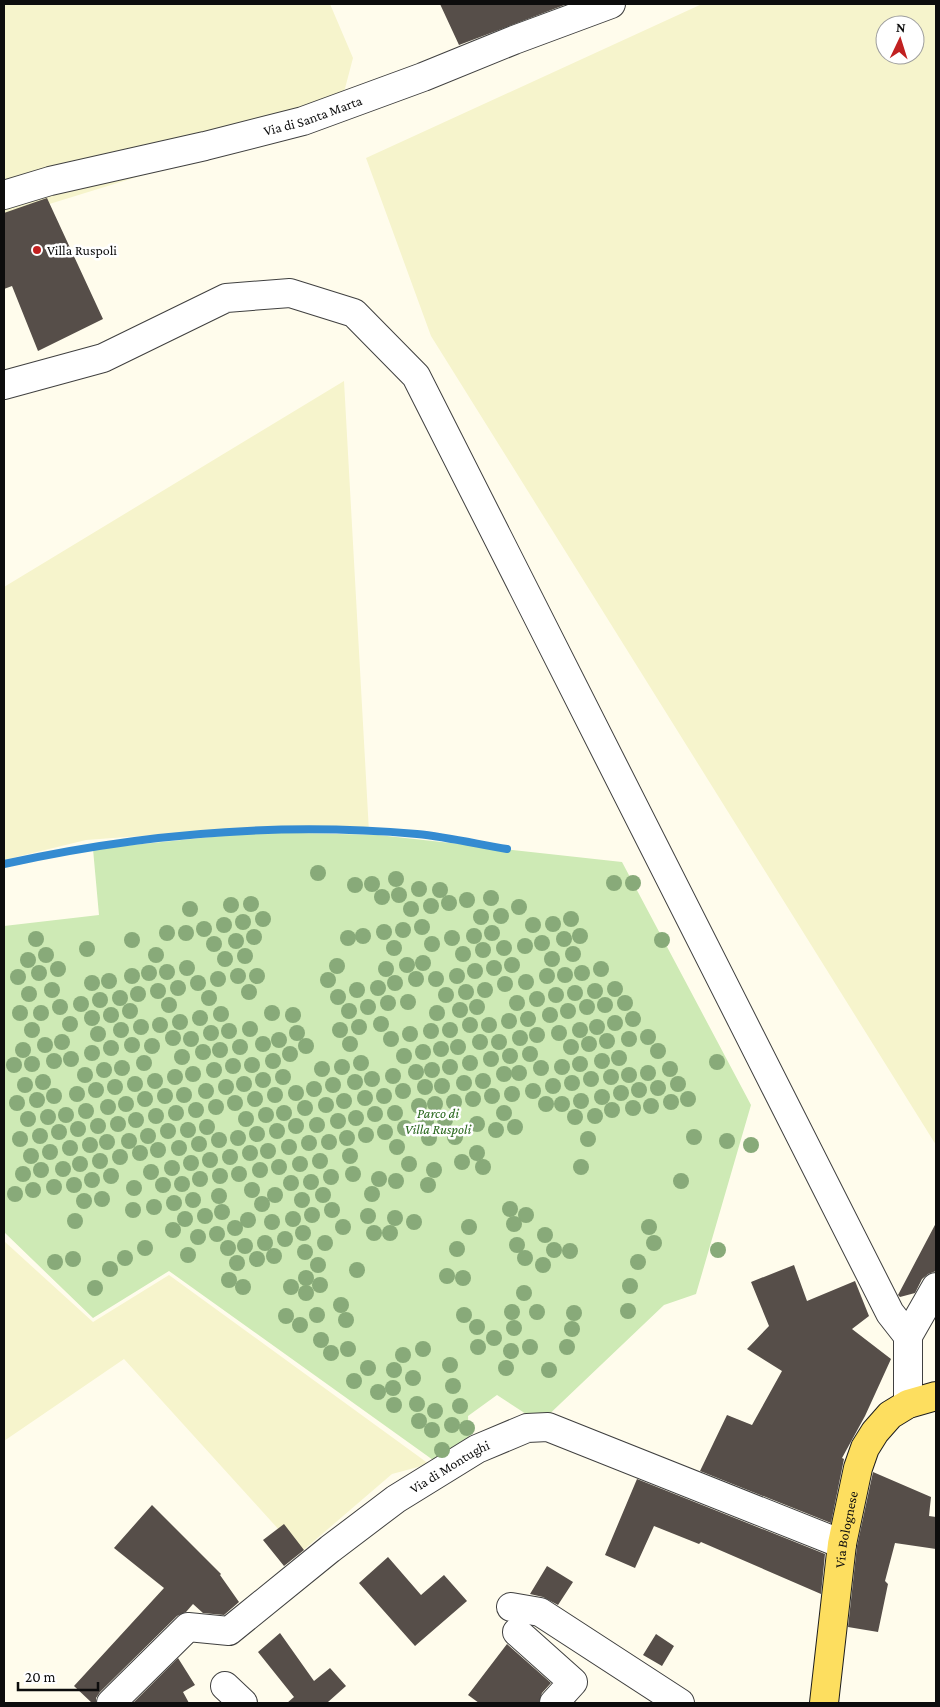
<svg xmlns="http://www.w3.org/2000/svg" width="940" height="1707" viewBox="0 0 940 1707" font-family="'Crimson Pro',serif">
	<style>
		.farmland { fill: #f6f4cc; fill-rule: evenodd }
		.green { fill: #ceeab5 }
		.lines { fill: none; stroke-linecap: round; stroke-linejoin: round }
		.stream { stroke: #348bd1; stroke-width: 8 }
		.building { fill: #564e49 }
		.minor-casing { stroke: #404040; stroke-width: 30 }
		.major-casing { stroke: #1e1e1e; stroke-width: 30 }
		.minor { stroke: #fff; stroke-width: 28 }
		.major { stroke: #fdde5f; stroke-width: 28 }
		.tree { fill: #88aa79 }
		.poi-dot { fill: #c12020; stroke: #fff; stroke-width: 2 }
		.labels { text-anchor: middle; stroke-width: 5; stroke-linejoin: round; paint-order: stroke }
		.street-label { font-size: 14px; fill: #0d0d0d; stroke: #fff }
		.poi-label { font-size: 14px; fill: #0d0d0d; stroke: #fff; text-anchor: start }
		.park-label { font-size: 14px; font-style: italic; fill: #27661b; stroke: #fff }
	</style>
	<rect width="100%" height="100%" fill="#fffcec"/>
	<!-- farmland -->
	<path class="farmland" d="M4,4H330L353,58L338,115L4,218Z
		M702,4H936V1145L431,336L366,158ZM885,25H915V55H885Z
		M344,381L369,832L263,827L86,840L4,860V587Z
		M4,1241L93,1322L169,1275L429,1464L392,1474L300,1553L124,1359L4,1441Z"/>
	<!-- green -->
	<path class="green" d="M261,832L378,835L622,862L751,1105L696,1294L664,1305L540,1423L497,1395L468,1416L469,1446L440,1465L169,1271L93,1318L4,1232V926L99,915L93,849Z"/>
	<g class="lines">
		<!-- stream -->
		<path class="stream" d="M4,864C139,834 279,822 417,834C447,837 477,844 507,849"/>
	</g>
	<!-- building -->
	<path class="building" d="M440,4H567L459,45Z
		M47,198L103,319L38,351L12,286L4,289V213Z
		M936,1223V1271L928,1274L922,1279L915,1293L900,1297L898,1295Z
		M794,1265L807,1301L855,1281L869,1316L852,1329L891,1359L865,1416L842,1458L844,1459L831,1523L700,1471L727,1415L752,1425L782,1371L747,1349L769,1326L751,1282Z
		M873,1472L931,1497L929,1516L936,1517V1549L895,1543L885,1581L888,1584L878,1632L848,1627L857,1546Z
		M637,1479L825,1554L821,1594L701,1542L699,1544L654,1526L635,1568L605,1555Z
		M152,1505L221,1574L220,1575L239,1602L224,1615L203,1613L193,1604L186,1612L177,1616L100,1692L96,1698V1703H92L74,1686L164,1588L114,1548Z
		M284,1524L304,1550L284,1566L263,1540Z
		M388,1557L421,1595L444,1575L467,1601L415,1646L359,1583Z
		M547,1566L573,1582L558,1605L543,1597L530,1594Z
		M280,1633L314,1681L330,1668L346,1686L328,1702L329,1703H287L294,1697L258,1652Z
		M656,1634L674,1646L662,1666L643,1655Z
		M507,1644L551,1683L542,1693L539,1703H479L468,1695Z
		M178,1658L195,1685L183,1692L189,1703H133Z"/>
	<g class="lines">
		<!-- minor casing -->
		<g class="minor-casing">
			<g id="minor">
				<path id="s1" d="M4,195L50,181L205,146L303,121L423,77L514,40L611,4"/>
				<path d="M4,385L103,358L226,298L290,293L354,313L416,376L890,1313L908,1336"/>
				<path d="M908,1404V1336L936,1287"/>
				<path d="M511,1607L540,1612L680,1703"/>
				<path d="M517,1632L573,1682L554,1703"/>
				<path d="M225,1686L243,1703"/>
				<path id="s2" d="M111,1703L188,1627L229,1631L330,1549L396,1499L477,1449L527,1428L548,1427L842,1544"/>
			</g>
		</g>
		<!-- major casing -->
		<g class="major-casing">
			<g id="major">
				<path id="s3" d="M824,1703L842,1544L858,1468L865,1448L875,1432L890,1415L908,1404L936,1396"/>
			</g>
		</g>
		<!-- minor -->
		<use href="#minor" class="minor"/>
		<!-- major -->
		<use href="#major" class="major"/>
	</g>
	<!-- trees -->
	<g class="tree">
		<circle cx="318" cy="873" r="8"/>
		<circle cx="396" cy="879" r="8"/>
		<circle cx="614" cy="883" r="8"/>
		<circle cx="633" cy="883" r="8"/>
		<circle cx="372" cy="884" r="8"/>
		<circle cx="355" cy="885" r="8"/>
		<circle cx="419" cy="889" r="8"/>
		<circle cx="440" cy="890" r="8"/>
		<circle cx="399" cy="895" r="8"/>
		<circle cx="382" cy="897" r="8"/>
		<circle cx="491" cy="898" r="8"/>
		<circle cx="467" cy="900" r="8"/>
		<circle cx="449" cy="903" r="8"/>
		<circle cx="251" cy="904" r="8"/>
		<circle cx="231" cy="905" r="8"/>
		<circle cx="431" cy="906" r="8"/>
		<circle cx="519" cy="907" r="8"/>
		<circle cx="190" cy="909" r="8"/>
		<circle cx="411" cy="909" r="8"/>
		<circle cx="501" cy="916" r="8"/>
		<circle cx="481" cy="917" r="8"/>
		<circle cx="263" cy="919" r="8"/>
		<circle cx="571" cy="919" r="8"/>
		<circle cx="243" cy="922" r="8"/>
		<circle cx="553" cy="924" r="8"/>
		<circle cx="224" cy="925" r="8"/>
		<circle cx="533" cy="925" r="8"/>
		<circle cx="422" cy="927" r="8"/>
		<circle cx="204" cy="929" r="8"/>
		<circle cx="403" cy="930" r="8"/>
		<circle cx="384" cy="932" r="8"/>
		<circle cx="167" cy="933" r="8"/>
		<circle cx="186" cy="933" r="8"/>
		<circle cx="492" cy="933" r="8"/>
		<circle cx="363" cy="936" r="8"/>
		<circle cx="474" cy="936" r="8"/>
		<circle cx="580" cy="936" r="8"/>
		<circle cx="254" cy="937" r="8"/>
		<circle cx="348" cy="938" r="8"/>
		<circle cx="452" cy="938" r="8"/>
		<circle cx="36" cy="939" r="8"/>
		<circle cx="564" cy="939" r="8"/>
		<circle cx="132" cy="940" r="8"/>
		<circle cx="662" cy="940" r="8"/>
		<circle cx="236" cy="941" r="8"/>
		<circle cx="542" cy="943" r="8"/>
		<circle cx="214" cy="944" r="8"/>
		<circle cx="432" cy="944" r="8"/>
		<circle cx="525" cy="946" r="8"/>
		<circle cx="394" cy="948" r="8"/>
		<circle cx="504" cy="948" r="8"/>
		<circle cx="87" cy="949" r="8"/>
		<circle cx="483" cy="950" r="8"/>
		<circle cx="463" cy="954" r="8"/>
		<circle cx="573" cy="954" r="8"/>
		<circle cx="46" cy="955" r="8"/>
		<circle cx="156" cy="955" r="8"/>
		<circle cx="245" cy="956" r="8"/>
		<circle cx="225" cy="959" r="8"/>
		<circle cx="552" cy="959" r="8"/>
		<circle cx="28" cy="960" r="8"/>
		<circle cx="423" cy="963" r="8"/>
		<circle cx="407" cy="965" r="8"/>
		<circle cx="512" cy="965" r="8"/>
		<circle cx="337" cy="966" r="8"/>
		<circle cx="187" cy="968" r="8"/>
		<circle cx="494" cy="968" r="8"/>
		<circle cx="58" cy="969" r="8"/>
		<circle cx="386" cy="969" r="8"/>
		<circle cx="601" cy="969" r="8"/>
		<circle cx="475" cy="971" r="8"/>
		<circle cx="167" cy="972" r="8"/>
		<circle cx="39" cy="973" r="8"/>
		<circle cx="149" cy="973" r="8"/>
		<circle cx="582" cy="973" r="8"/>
		<circle cx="565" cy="975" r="8"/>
		<circle cx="132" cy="976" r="8"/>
		<circle cx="238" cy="976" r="8"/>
		<circle cx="257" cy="976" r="8"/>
		<circle cx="457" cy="976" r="8"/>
		<circle cx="547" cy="976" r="8"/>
		<circle cx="18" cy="977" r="8"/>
		<circle cx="218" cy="979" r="8"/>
		<circle cx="416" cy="979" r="8"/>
		<circle cx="436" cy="979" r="8"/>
		<circle cx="328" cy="980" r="8"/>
		<circle cx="109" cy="981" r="8"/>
		<circle cx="526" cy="982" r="8"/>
		<circle cx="92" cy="983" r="8"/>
		<circle cx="198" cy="983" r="8"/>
		<circle cx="395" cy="983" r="8"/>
		<circle cx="505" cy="984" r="8"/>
		<circle cx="178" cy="988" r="8"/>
		<circle cx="378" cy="988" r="8"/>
		<circle cx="615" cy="989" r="8"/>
		<circle cx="52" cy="990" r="8"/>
		<circle cx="357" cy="990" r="8"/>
		<circle cx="485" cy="990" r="8"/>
		<circle cx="158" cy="991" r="8"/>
		<circle cx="595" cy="991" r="8"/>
		<circle cx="249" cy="992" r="8"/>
		<circle cx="466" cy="992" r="8"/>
		<circle cx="575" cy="993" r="8"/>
		<circle cx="29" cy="994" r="8"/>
		<circle cx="138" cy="994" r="8"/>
		<circle cx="446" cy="995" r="8"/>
		<circle cx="556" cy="995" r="8"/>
		<circle cx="338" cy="997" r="8"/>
		<circle cx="120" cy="998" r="8"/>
		<circle cx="209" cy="998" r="8"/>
		<circle cx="537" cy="999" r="8"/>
		<circle cx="100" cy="1000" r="8"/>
		<circle cx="408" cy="1002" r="8"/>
		<circle cx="388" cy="1003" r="8"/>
		<circle cx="517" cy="1003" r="8"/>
		<circle cx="625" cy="1003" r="8"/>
		<circle cx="81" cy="1004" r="8"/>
		<circle cx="169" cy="1005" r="8"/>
		<circle cx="605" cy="1005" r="8"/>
		<circle cx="60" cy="1007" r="8"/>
		<circle cx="368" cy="1007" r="8"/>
		<circle cx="477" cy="1007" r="8"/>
		<circle cx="587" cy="1007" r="8"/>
		<circle cx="460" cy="1010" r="8"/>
		<circle cx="130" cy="1011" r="8"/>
		<circle cx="349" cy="1011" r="8"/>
		<circle cx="568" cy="1011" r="8"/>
		<circle cx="20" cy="1013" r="8"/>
		<circle cx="41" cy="1013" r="8"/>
		<circle cx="272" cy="1013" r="8"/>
		<circle cx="437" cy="1013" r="8"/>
		<circle cx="221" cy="1014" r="8"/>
		<circle cx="111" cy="1015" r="8"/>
		<circle cx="293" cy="1015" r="8"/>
		<circle cx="550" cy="1015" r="8"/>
		<circle cx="92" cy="1018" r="8"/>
		<circle cx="200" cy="1018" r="8"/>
		<circle cx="528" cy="1019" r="8"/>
		<circle cx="633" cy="1019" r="8"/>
		<circle cx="509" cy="1021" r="8"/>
		<circle cx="180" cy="1022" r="8"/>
		<circle cx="615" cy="1023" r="8"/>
		<circle cx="70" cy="1024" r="8"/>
		<circle cx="381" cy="1024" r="8"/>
		<circle cx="160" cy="1025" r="8"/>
		<circle cx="470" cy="1025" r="8"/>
		<circle cx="489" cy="1025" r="8"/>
		<circle cx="141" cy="1027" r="8"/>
		<circle cx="359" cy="1027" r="8"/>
		<circle cx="597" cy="1027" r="8"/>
		<circle cx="250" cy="1029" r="8"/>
		<circle cx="32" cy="1030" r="8"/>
		<circle cx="121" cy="1030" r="8"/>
		<circle cx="340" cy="1030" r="8"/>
		<circle cx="450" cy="1030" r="8"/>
		<circle cx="580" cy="1030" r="8"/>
		<circle cx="229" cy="1031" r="8"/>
		<circle cx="431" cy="1031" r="8"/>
		<circle cx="211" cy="1033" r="8"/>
		<circle cx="297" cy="1033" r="8"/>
		<circle cx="559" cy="1033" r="8"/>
		<circle cx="98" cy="1034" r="8"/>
		<circle cx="410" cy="1034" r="8"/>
		<circle cx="537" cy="1035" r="8"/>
		<circle cx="648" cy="1037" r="8"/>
		<circle cx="173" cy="1038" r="8"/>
		<circle cx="520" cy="1038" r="8"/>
		<circle cx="191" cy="1039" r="8"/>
		<circle cx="391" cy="1039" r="8"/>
		<circle cx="629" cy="1039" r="8"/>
		<circle cx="279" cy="1040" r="8"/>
		<circle cx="607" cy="1041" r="8"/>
		<circle cx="62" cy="1042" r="8"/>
		<circle cx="480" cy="1042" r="8"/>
		<circle cx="499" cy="1042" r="8"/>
		<circle cx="263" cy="1044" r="8"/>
		<circle cx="350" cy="1044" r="8"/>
		<circle cx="589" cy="1044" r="8"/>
		<circle cx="45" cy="1045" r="8"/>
		<circle cx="132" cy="1045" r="8"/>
		<circle cx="152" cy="1046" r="8"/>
		<circle cx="306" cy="1046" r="8"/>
		<circle cx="240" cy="1047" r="8"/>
		<circle cx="458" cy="1047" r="8"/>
		<circle cx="571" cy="1047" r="8"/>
		<circle cx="111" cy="1048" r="8"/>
		<circle cx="441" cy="1049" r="8"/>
		<circle cx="23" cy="1050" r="8"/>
		<circle cx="220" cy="1050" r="8"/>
		<circle cx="658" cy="1051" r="8"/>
		<circle cx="203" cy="1052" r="8"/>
		<circle cx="423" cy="1052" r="8"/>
		<circle cx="92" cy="1053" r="8"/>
		<circle cx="290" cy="1054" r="8"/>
		<circle cx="530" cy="1054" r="8"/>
		<circle cx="404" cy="1056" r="8"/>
		<circle cx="510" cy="1056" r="8"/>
		<circle cx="182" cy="1057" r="8"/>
		<circle cx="619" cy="1058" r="8"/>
		<circle cx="71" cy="1059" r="8"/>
		<circle cx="491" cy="1059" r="8"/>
		<circle cx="54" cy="1061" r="8"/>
		<circle cx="273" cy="1061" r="8"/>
		<circle cx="602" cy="1061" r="8"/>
		<circle cx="717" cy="1062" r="8"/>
		<circle cx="144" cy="1063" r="8"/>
		<circle cx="361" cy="1063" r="8"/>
		<circle cx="470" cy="1063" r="8"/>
		<circle cx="32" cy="1064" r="8"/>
		<circle cx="580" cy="1064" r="8"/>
		<circle cx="14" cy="1065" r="8"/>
		<circle cx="252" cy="1065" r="8"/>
		<circle cx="233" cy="1066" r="8"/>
		<circle cx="342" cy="1067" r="8"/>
		<circle cx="450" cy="1067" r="8"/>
		<circle cx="562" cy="1067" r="8"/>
		<circle cx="122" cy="1068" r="8"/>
		<circle cx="541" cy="1068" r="8"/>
		<circle cx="322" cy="1069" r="8"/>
		<circle cx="670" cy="1069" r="8"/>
		<circle cx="104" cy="1070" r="8"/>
		<circle cx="214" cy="1070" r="8"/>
		<circle cx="432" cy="1070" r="8"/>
		<circle cx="416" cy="1072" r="8"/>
		<circle cx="519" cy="1073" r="8"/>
		<circle cx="648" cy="1073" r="8"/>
		<circle cx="193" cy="1074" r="8"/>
		<circle cx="504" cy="1074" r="8"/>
		<circle cx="85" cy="1075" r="8"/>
		<circle cx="629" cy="1075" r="8"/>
		<circle cx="393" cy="1076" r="8"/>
		<circle cx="175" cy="1077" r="8"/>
		<circle cx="283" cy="1077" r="8"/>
		<circle cx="611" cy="1077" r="8"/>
		<circle cx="372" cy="1079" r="8"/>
		<circle cx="591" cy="1079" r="8"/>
		<circle cx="263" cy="1080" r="8"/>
		<circle cx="155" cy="1081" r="8"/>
		<circle cx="483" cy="1081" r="8"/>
		<circle cx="43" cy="1082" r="8"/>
		<circle cx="355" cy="1082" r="8"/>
		<circle cx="464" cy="1083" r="8"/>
		<circle cx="572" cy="1083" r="8"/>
		<circle cx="135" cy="1084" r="8"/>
		<circle cx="244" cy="1084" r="8"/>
		<circle cx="678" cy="1084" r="8"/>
		<circle cx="25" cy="1085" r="8"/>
		<circle cx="333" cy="1085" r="8"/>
		<circle cx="442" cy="1086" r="8"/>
		<circle cx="553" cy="1086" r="8"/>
		<circle cx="115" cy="1087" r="8"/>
		<circle cx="226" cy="1087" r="8"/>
		<circle cx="425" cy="1087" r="8"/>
		<circle cx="658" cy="1088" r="8"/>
		<circle cx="314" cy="1089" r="8"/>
		<circle cx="96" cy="1090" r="8"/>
		<circle cx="639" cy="1090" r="8"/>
		<circle cx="206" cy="1091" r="8"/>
		<circle cx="403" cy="1091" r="8"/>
		<circle cx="533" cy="1091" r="8"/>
		<circle cx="296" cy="1093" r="8"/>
		<circle cx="621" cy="1093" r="8"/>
		<circle cx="77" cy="1094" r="8"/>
		<circle cx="512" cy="1094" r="8"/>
		<circle cx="184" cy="1095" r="8"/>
		<circle cx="275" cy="1095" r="8"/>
		<circle cx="54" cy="1096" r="8"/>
		<circle cx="165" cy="1096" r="8"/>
		<circle cx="384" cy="1096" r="8"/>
		<circle cx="492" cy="1096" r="8"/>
		<circle cx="602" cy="1097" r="8"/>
		<circle cx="365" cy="1098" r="8"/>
		<circle cx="145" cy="1099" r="8"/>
		<circle cx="255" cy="1099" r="8"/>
		<circle cx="473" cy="1099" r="8"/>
		<circle cx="688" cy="1099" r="8"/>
		<circle cx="37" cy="1100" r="8"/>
		<circle cx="344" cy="1101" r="8"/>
		<circle cx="581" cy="1101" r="8"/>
		<circle cx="454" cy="1102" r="8"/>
		<circle cx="671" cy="1102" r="8"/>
		<circle cx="17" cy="1103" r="8"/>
		<circle cx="235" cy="1103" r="8"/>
		<circle cx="126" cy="1104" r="8"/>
		<circle cx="435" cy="1104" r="8"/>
		<circle cx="546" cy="1104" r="8"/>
		<circle cx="562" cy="1104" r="8"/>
		<circle cx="326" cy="1105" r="8"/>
		<circle cx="419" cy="1106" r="8"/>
		<circle cx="651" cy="1106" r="8"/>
		<circle cx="108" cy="1107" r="8"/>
		<circle cx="216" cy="1107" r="8"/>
		<circle cx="305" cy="1108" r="8"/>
		<circle cx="633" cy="1108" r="8"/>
		<circle cx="196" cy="1110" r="8"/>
		<circle cx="612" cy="1110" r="8"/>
		<circle cx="86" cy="1111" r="8"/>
		<circle cx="176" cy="1113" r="8"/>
		<circle cx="284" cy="1113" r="8"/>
		<circle cx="395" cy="1113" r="8"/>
		<circle cx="504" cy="1113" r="8"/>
		<circle cx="375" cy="1114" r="8"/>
		<circle cx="66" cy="1115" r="8"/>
		<circle cx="266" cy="1115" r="8"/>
		<circle cx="156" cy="1116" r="8"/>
		<circle cx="595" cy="1116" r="8"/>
		<circle cx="48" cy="1117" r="8"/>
		<circle cx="575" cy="1117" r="8"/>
		<circle cx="356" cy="1118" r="8"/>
		<circle cx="28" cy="1119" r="8"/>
		<circle cx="246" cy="1119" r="8"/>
		<circle cx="136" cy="1120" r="8"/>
		<circle cx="445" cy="1120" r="8"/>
		<circle cx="338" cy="1121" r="8"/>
		<circle cx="426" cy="1123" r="8"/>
		<circle cx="118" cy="1124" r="8"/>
		<circle cx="477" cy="1124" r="8"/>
		<circle cx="317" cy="1125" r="8"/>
		<circle cx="98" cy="1126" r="8"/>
		<circle cx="296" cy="1126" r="8"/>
		<circle cx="207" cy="1127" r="8"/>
		<circle cx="515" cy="1127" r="8"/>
		<circle cx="405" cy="1128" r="8"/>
		<circle cx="78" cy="1129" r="8"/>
		<circle cx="188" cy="1130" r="8"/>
		<circle cx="496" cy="1130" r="8"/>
		<circle cx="168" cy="1131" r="8"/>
		<circle cx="277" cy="1131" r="8"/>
		<circle cx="59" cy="1132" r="8"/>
		<circle cx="385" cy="1132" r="8"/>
		<circle cx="257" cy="1134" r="8"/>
		<circle cx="366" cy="1135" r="8"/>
		<circle cx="40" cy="1136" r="8"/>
		<circle cx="148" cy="1136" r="8"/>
		<circle cx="455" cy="1137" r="8"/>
		<circle cx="694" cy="1137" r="8"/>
		<circle cx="238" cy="1138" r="8"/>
		<circle cx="347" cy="1138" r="8"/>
		<circle cx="429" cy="1138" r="8"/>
		<circle cx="20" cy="1139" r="8"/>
		<circle cx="588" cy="1139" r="8"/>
		<circle cx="219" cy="1140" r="8"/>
		<circle cx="129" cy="1141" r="8"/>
		<circle cx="727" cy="1141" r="8"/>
		<circle cx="107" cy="1142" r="8"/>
		<circle cx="329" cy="1142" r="8"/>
		<circle cx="309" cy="1143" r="8"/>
		<circle cx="199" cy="1144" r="8"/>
		<circle cx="90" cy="1145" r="8"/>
		<circle cx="751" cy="1145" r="8"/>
		<circle cx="289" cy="1147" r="8"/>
		<circle cx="397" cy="1147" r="8"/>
		<circle cx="70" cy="1148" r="8"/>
		<circle cx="179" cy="1148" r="8"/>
		<circle cx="158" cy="1150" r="8"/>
		<circle cx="268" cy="1151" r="8"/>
		<circle cx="50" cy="1152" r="8"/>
		<circle cx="140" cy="1153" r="8"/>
		<circle cx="250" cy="1153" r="8"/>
		<circle cx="477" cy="1153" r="8"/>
		<circle cx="31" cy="1156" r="8"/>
		<circle cx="350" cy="1156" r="8"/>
		<circle cx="120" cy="1157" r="8"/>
		<circle cx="230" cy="1157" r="8"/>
		<circle cx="210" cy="1160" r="8"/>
		<circle cx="100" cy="1161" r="8"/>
		<circle cx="320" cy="1161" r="8"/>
		<circle cx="462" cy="1162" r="8"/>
		<circle cx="191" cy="1163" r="8"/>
		<circle cx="80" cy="1164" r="8"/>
		<circle cx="300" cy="1164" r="8"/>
		<circle cx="409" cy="1164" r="8"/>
		<circle cx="279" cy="1167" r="8"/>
		<circle cx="483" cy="1167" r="8"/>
		<circle cx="581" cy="1167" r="8"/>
		<circle cx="172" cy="1168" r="8"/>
		<circle cx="63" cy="1169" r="8"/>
		<circle cx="41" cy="1170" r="8"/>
		<circle cx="260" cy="1170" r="8"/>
		<circle cx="434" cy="1170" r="8"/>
		<circle cx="151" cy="1172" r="8"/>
		<circle cx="23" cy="1174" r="8"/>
		<circle cx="239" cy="1174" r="8"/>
		<circle cx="353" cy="1174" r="8"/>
		<circle cx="111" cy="1176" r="8"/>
		<circle cx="220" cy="1176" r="8"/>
		<circle cx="331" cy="1177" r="8"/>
		<circle cx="200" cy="1179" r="8"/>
		<circle cx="379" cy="1179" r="8"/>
		<circle cx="92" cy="1180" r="8"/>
		<circle cx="396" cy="1181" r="8"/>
		<circle cx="681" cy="1181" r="8"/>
		<circle cx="311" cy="1182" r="8"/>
		<circle cx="291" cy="1183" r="8"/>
		<circle cx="182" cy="1184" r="8"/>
		<circle cx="74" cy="1185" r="8"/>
		<circle cx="163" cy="1185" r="8"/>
		<circle cx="428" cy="1185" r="8"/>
		<circle cx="54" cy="1187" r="8"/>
		<circle cx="134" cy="1188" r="8"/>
		<circle cx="33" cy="1190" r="8"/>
		<circle cx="252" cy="1190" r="8"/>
		<circle cx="15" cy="1194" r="8"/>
		<circle cx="372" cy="1194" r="8"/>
		<circle cx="275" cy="1195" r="8"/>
		<circle cx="323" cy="1195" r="8"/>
		<circle cx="219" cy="1196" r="8"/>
		<circle cx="102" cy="1199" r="8"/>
		<circle cx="193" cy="1200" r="8"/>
		<circle cx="302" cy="1200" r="8"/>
		<circle cx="84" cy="1201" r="8"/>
		<circle cx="174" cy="1203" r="8"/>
		<circle cx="262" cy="1204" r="8"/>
		<circle cx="154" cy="1207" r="8"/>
		<circle cx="510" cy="1209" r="8"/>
		<circle cx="133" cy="1210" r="8"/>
		<circle cx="332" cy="1210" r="8"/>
		<circle cx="222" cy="1212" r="8"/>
		<circle cx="312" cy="1215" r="8"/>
		<circle cx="526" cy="1215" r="8"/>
		<circle cx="205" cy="1216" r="8"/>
		<circle cx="368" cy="1216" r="8"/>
		<circle cx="395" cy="1218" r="8"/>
		<circle cx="185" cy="1219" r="8"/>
		<circle cx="293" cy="1219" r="8"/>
		<circle cx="248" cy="1220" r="8"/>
		<circle cx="75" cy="1221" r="8"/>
		<circle cx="272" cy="1222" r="8"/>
		<circle cx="414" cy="1222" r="8"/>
		<circle cx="514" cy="1224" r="8"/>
		<circle cx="343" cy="1227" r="8"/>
		<circle cx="469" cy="1227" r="8"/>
		<circle cx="649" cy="1227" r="8"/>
		<circle cx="235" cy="1228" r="8"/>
		<circle cx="173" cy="1230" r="8"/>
		<circle cx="303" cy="1233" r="8"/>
		<circle cx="374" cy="1233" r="8"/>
		<circle cx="390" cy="1233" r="8"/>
		<circle cx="217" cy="1234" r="8"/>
		<circle cx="545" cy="1235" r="8"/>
		<circle cx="198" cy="1237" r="8"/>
		<circle cx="285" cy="1239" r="8"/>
		<circle cx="265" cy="1243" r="8"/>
		<circle cx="325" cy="1243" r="8"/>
		<circle cx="654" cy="1243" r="8"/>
		<circle cx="517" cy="1245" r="8"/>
		<circle cx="245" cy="1246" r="8"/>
		<circle cx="145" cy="1248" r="8"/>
		<circle cx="228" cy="1248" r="8"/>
		<circle cx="457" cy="1249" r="8"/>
		<circle cx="554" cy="1250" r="8"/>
		<circle cx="718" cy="1250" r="8"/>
		<circle cx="570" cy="1251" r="8"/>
		<circle cx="305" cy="1252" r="8"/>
		<circle cx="188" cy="1255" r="8"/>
		<circle cx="274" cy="1256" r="8"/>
		<circle cx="125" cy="1258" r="8"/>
		<circle cx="525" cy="1258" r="8"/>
		<circle cx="73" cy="1259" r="8"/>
		<circle cx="257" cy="1259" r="8"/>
		<circle cx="55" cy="1262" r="8"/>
		<circle cx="638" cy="1262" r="8"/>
		<circle cx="237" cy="1263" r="8"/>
		<circle cx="318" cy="1265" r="8"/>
		<circle cx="543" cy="1265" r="8"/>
		<circle cx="110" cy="1269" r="8"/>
		<circle cx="357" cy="1270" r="8"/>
		<circle cx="447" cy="1276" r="8"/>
		<circle cx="306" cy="1278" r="8"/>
		<circle cx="463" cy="1278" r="8"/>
		<circle cx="229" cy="1280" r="8"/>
		<circle cx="320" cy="1285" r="8"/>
		<circle cx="630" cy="1286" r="8"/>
		<circle cx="243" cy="1287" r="8"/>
		<circle cx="291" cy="1287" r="8"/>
		<circle cx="95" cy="1288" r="8"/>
		<circle cx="306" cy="1293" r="8"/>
		<circle cx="524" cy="1293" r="8"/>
		<circle cx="341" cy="1305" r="8"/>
		<circle cx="628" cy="1311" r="8"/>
		<circle cx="512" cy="1312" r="8"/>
		<circle cx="537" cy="1312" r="8"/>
		<circle cx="574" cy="1313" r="8"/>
		<circle cx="317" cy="1315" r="8"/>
		<circle cx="464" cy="1315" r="8"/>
		<circle cx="286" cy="1316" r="8"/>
		<circle cx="346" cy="1320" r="8"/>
		<circle cx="300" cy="1325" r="8"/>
		<circle cx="477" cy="1327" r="8"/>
		<circle cx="514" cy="1328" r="8"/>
		<circle cx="572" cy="1329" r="8"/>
		<circle cx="494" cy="1338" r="8"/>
		<circle cx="321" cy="1340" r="8"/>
		<circle cx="478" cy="1347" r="8"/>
		<circle cx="530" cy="1347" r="8"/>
		<circle cx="567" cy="1347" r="8"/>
		<circle cx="348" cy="1349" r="8"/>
		<circle cx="423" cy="1349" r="8"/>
		<circle cx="511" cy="1351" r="8"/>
		<circle cx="331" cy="1353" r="8"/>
		<circle cx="403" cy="1355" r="8"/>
		<circle cx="450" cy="1365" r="8"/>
		<circle cx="368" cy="1368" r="8"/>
		<circle cx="506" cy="1368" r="8"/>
		<circle cx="394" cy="1370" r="8"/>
		<circle cx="549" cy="1370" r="8"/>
		<circle cx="413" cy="1378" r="8"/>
		<circle cx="354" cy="1381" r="8"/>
		<circle cx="453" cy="1386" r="8"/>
		<circle cx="393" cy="1388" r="8"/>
		<circle cx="378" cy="1392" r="8"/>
		<circle cx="417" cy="1404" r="8"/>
		<circle cx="394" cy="1405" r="8"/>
		<circle cx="460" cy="1406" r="8"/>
		<circle cx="435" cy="1411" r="8"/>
		<circle cx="419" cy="1421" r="8"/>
		<circle cx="452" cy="1425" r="8"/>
		<circle cx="467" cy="1428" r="8"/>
		<circle cx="432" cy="1430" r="8"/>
		<circle cx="442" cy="1450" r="8"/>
	</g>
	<!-- markers -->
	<circle class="poi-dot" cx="37" cy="250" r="5"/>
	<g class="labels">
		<!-- street labels -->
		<g class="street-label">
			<text dy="5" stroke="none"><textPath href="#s1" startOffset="319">Via di Santa Marta</textPath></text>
			<text dy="5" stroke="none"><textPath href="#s2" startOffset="425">Via di Montughi</textPath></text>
			<text dy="5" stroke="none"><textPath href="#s3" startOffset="175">Via Bolognese</textPath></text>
		</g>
		<!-- poi labels -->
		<g class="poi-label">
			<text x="47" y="255">Villa Ruspoli</text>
		</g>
		<!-- park labels -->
		<g class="park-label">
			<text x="438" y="1118">Parco di<tspan x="438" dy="16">Villa Ruspoli</tspan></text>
		</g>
	</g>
	<!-- border -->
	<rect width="940" height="1707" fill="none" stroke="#0d0d0d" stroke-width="10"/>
	<!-- north arrow -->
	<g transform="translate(900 40) rotate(4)"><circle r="24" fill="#ffffff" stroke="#9e9e9e"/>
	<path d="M0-4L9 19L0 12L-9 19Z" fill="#c12020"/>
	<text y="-8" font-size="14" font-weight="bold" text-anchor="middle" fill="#0d0d0d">N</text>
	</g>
	<!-- scale -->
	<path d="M18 1682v8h80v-8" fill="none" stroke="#0d0d0d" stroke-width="2.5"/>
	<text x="25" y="1682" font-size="15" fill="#0d0d0d" stroke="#ffffff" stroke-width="4" paint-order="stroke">20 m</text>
</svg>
